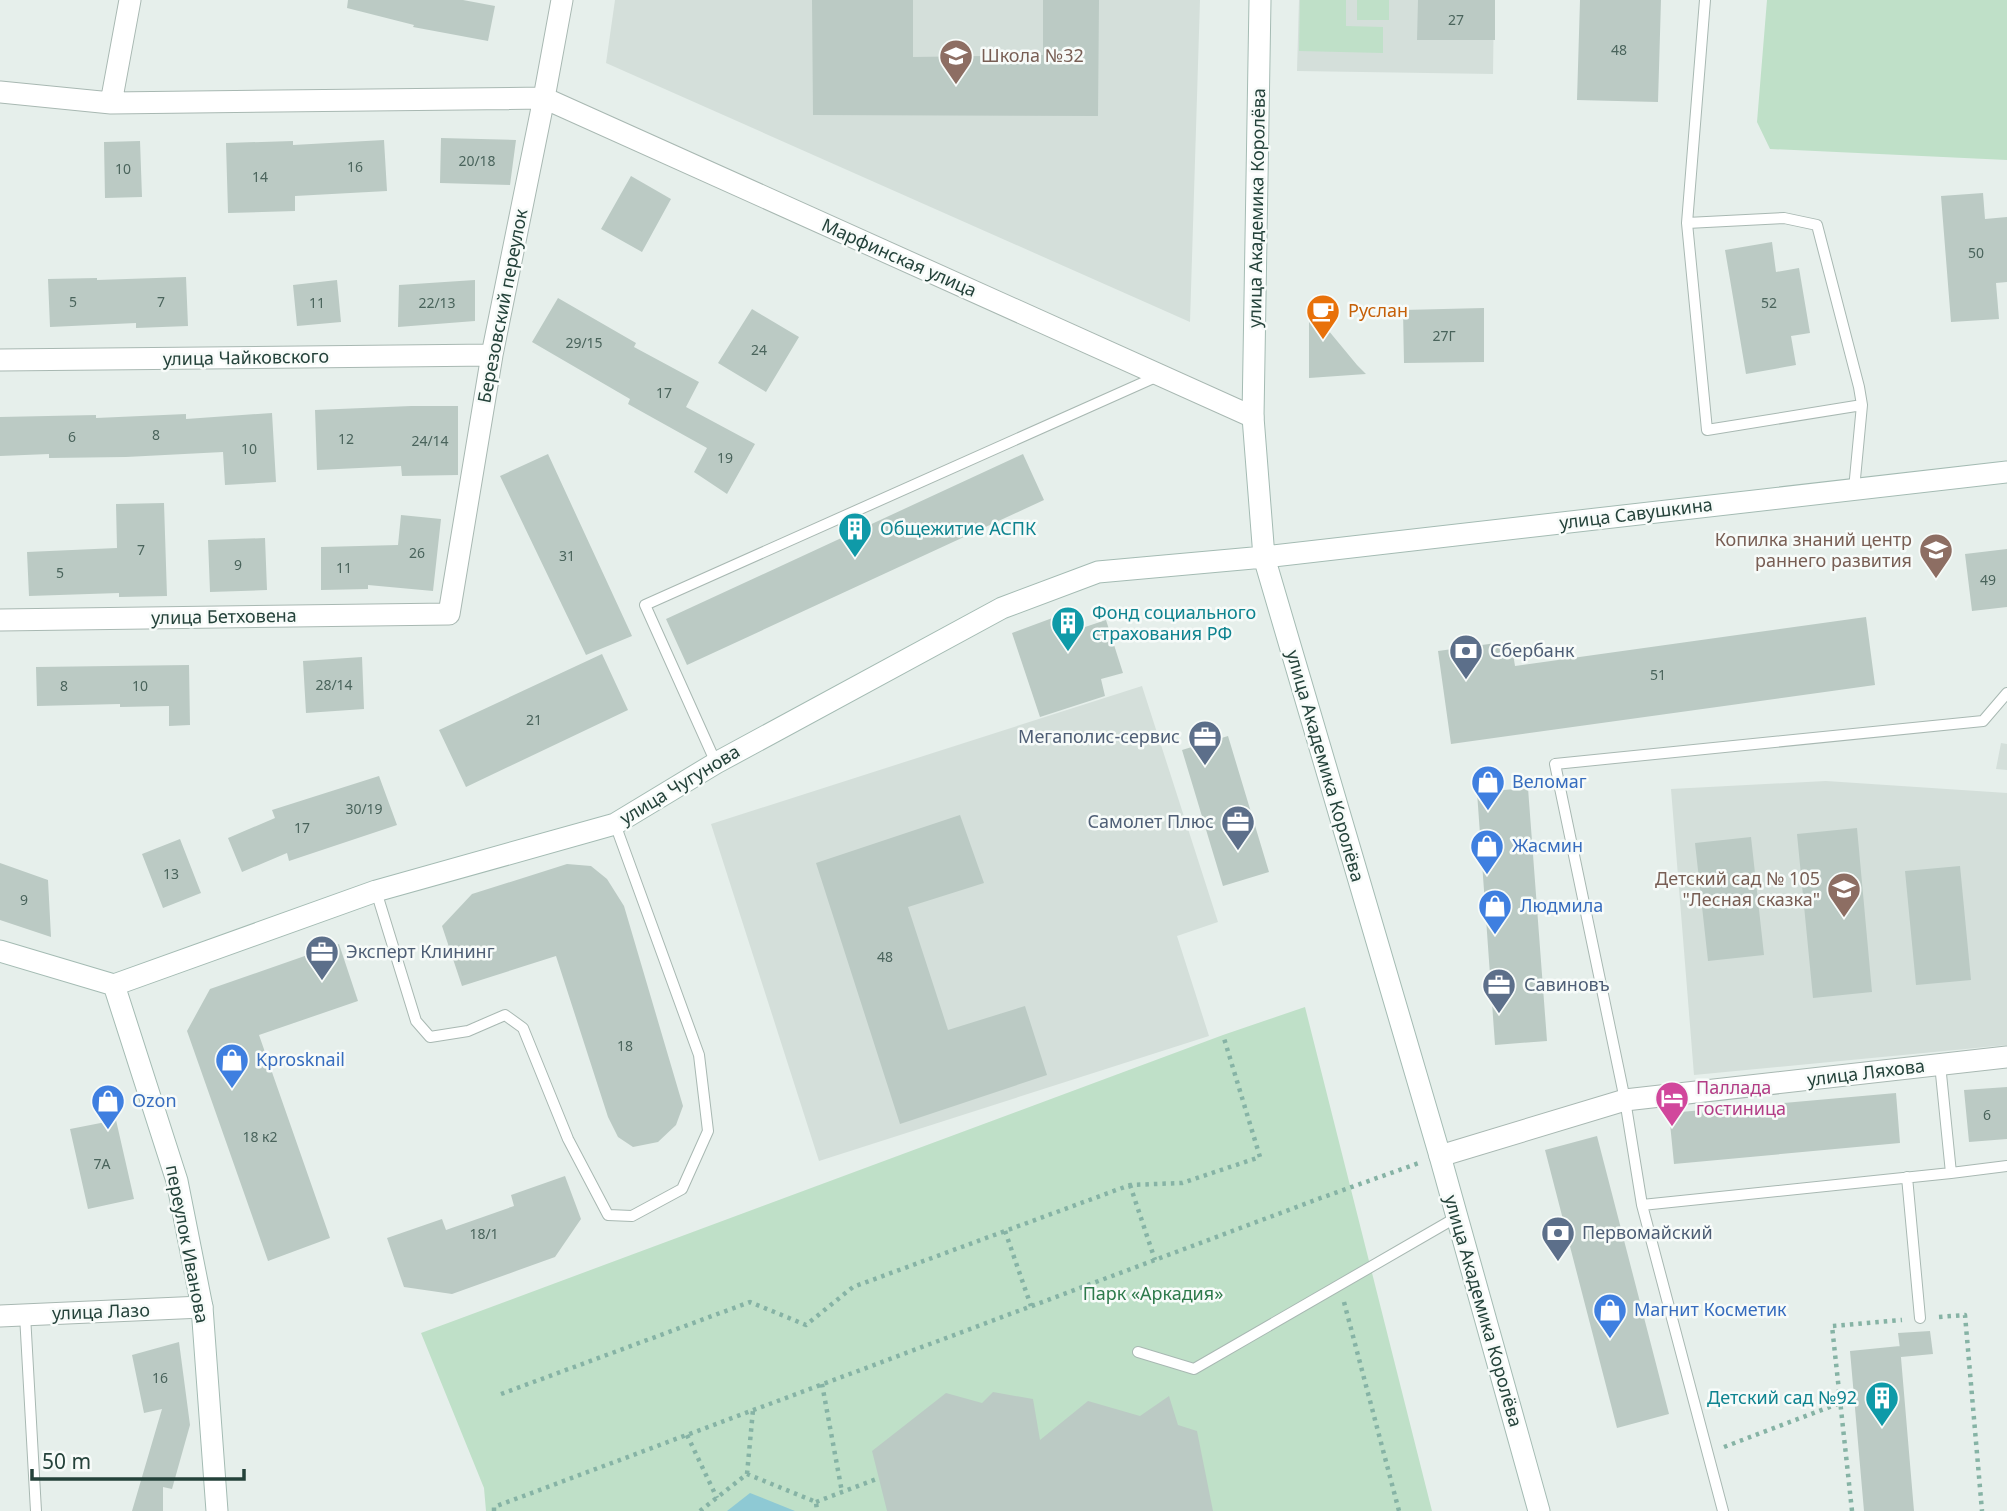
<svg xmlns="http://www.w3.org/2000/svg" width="2007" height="1511" viewBox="0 0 2007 1511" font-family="'Noto Sans',sans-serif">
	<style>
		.built { fill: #d4dfda }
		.green { fill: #bfe0c8 }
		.water { fill: #8ec9d4 }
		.building { fill: #bbcac4 }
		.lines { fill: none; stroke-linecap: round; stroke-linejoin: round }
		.lane-casing { stroke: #a8b8b2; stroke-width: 12 }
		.street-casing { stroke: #a8b8b2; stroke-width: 23 }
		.secondary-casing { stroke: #a4bbb3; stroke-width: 23 }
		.path { stroke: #86b3a5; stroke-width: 4.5; stroke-dasharray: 3.5 5; stroke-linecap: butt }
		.lane { stroke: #fff; stroke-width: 10 }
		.street { stroke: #fff; stroke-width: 21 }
		.secondary { stroke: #fff; stroke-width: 21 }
		.labels { text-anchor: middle; stroke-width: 5; stroke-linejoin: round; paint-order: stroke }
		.number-label { font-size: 14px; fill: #4a645c }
		.education-label { font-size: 18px; fill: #785e54; stroke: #f7fbf9; text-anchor: end }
		.street-label { font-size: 18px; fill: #24423a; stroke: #f7fbf9 }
		.food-label { font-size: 18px; fill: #c56008; stroke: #f7fbf9; text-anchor: start }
		.culture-label { font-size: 18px; fill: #0d838f; stroke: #f7fbf9; text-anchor: start }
		.service-label { font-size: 18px; fill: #4e5e75; stroke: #f7fbf9; text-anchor: start }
		.shop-label { font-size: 18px; fill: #366cbe; stroke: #f7fbf9; text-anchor: start }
		.hotel-label { font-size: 18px; fill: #b23c85; stroke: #f7fbf9; text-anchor: start }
		.park-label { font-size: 18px; fill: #2d7a4b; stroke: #f7fbf9 }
	</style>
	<rect width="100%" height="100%" fill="#e6efeb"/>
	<!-- built -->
	<path class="built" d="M615,0H1200L1190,322L606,63Z
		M1299,0H1494L1493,74L1297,71Z
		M1142,686L1218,922L1177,936L1209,1036L819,1161L711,824Z
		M2001,743L2007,744V770L1996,769Z
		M1826,781L2007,793V1045L1694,1075L1671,789Z"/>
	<!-- green -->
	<path class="green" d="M1300,0H1346V26L1383,27V53L1299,51Z
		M1357,0H1389V20H1357Z
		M1767,0H2007V160L1770,149L1757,122Z
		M1305,1007L1432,1511H486L484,1488L421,1333L1223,1035Z"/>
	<!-- water -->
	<path class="water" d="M750,1493L795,1511H727Z"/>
	<!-- building -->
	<path class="building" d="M348,0H463L495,6L488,41L413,27L414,25L347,8Z
		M812,0H913V57L1043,55V0H1099L1098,116L813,115Z
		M1418,0H1495V40H1417Z
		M1580,0H1661L1658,102L1577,100Z
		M441,138L516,140L510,185L440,183Z
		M384,140L387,191L295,196V211L228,213L226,143L293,141V145Z
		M140,141L142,197L105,198L104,142Z
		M631,176L671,199L642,252L601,229Z
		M1983,193L1985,219L2007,217V282L1996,283L1999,319L1951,322L1941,196Z
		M1772,242L1776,272L1799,268L1810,333L1791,336L1796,365L1746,374L1725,250Z
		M186,277L188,326L136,328V323L50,327L48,279L97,278V280Z
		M337,280L341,322L297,326L293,285Z
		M475,280V321L398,327L399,285Z
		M558,298L636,343L634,347L699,382L686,407L755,444L727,494L694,472L707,448L628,404L630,399L532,342Z
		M1309,307L1357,365L1366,374L1309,378Z
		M1484,308V362L1404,363L1403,310Z
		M752,309L799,337L766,392L718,363Z
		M411,406H458V475L402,476L401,466L317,470L315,410Z
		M272,413L276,482L225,485L223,452L126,457L49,458V454L0,456V417L96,415V418L186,414V419Z
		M548,454L632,636L586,655L500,476Z
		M1023,454L1044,500L687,665L666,619Z
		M164,503L167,596L119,597V593L29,596L27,552L117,548L116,504Z
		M401,515L441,519L433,591L368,585V589L321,590V547L398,545Z
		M265,538L267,590L210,592L208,540Z
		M2007,549V607L1972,611L1965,554Z
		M1074,610L1079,629L1106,620L1123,673L1101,679L1105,696L1040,717L1012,633Z
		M1866,617L1875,685L1451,744L1438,651L1511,641L1515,666Z
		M602,654L628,710L466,787L439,730Z
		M362,657L364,709L306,713L303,661Z
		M189,665L190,725L169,726V706L120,707V704L37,706L36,667Z
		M1228,736L1269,872L1223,886L1182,750Z
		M379,776L397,825L289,861L287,853L242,872L228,838L275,818L272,810Z
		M1528,788L1547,1041L1495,1045L1477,792Z
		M960,815L984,883L908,907L948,1030L1025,1006L1047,1075L900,1124L816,863Z
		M1857,828L1872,992L1813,998L1797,834Z
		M1751,837L1764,955L1708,961L1695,843Z
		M180,839L201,893L163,908L142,854Z
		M0,863L48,880L51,937L0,920Z
		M567,864L591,866L607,879L624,906L683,1106L676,1125L658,1142L633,1147L618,1137L608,1117L556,956L462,986L442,926L472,894Z
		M1960,866L1971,980L1916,985L1905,871Z
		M339,944L358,1001L259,1035L330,1238L268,1261L187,1031L210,989Z
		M2007,1087V1139L1969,1142L1964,1090Z
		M1896,1093L1900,1143L1674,1164L1669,1113Z
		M116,1120L134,1199L88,1209L70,1129Z
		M1597,1136L1669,1414L1617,1428L1545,1150Z
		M565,1176L581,1219L555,1257L452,1294L404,1287L387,1238L442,1219L446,1230L514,1206L511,1195Z
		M1930,1331L1933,1354L1901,1357L1898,1333Z
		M179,1342L190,1425L172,1489L163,1487V1511H132L162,1409L144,1413L132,1355Z
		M1900,1346L1914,1511H1864L1850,1351Z
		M993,1392L1033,1399L1040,1440L1088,1401L1140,1416L1169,1396L1178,1425L1197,1431L1213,1511H887L872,1451L946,1393L982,1403Z"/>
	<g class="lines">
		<!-- lane casing -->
		<g class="lane-casing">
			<path id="lane" d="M1705,0L1687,223L1707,430L1862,405
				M1687,223L1784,218L1817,225L1859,387L1862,405L1854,489
				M716,763L645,605L1158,376
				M376,891L416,1021L430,1037L468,1031L505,1015L523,1028L568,1139L608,1215L632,1216L682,1189L708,1131L699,1055L615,824
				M1951,1173L2007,1166
				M1907,1177L1920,1318
				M1642,1205L1951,1173L1940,1064
				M25,1315L36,1511
				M1138,1352L1194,1369L1457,1217
				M1723,1511L1642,1205L1625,1100L1555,764L1983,721L2007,693"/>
		</g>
		<!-- street casing -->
		<g class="street-casing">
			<path id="street" d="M0,92L111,103L544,98L1253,417
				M111,103L130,0
				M0,360L492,355
				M0,620L449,614L492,355L544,98L562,0
				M1440,1156L1625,1100L2007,1057
				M0,1316L202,1307"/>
		</g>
		<!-- secondary casing -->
		<g class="secondary-casing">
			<path id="secondary" d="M1260,0L1253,417L1264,557L1440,1156L1539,1511
				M0,951L114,985L376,891L615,824L716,763L1002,608L1098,572L1264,557L2007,472
				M114,985L177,1181L202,1307L217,1511"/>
		</g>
		<!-- path -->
		<path class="path" d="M1130,1185L1155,1260
			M1005,1231L1031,1306
			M1344,1302L1399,1511
			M1939,1317L1965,1315L1982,1511
			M822,1384L842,1492
			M501,1394L750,1302L806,1325L853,1287L1130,1185L1182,1183L1260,1157L1223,1035
			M687,1435L717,1498
			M1724,1447L1840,1403
			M747,1474L753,1410
			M816,1502L879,1478
			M494,1511V1507L1318,1199L1419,1163
			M700,1511L747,1474L816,1502L817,1511
			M1852,1511L1832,1326L1902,1320"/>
		<!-- lane -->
		<use href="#lane" class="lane"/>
		<!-- street -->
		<use href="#street" class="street"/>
		<!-- secondary -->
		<use href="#secondary" class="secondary"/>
	</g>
	<!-- icons -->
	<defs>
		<g id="school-pin" transform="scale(1.75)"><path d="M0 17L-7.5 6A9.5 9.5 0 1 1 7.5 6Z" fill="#8d6e63" stroke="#f7fbf9"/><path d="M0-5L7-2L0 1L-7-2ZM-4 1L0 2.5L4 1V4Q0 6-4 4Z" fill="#fff"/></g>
		<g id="cafe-pin" transform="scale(1.75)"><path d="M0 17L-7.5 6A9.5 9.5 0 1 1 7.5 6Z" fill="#e8710a" stroke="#f7fbf9"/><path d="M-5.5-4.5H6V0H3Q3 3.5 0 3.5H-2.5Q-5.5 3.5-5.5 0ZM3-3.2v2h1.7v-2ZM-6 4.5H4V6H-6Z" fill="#fff"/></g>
		<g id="building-pin" transform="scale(1.75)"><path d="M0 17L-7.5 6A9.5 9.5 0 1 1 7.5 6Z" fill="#0f9aa8" stroke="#f7fbf9"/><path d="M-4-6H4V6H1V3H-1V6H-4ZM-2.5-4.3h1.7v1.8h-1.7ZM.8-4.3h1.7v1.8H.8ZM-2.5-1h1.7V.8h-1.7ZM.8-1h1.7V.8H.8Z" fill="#fff"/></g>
		<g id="bank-pin" transform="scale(1.75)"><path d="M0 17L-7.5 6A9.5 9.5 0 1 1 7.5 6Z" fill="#5c6f8a" stroke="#f7fbf9"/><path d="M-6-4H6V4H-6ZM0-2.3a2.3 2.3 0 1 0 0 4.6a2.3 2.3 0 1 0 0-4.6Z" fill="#fff"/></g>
		<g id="office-pin" transform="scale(1.75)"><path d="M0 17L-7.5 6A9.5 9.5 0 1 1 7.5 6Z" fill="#5c6f8a" stroke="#f7fbf9"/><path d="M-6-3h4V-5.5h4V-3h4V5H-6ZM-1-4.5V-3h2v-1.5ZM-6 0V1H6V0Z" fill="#fff"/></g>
		<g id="shop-pin" transform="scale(1.75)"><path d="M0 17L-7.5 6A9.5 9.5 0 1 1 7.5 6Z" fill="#3f7fe0" stroke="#f7fbf9"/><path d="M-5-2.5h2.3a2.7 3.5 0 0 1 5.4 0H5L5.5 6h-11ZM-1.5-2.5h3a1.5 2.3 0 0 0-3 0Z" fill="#fff"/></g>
		<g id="hotel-pin" transform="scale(1.75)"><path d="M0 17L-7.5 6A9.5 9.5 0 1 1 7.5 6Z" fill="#d1479c" stroke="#f7fbf9"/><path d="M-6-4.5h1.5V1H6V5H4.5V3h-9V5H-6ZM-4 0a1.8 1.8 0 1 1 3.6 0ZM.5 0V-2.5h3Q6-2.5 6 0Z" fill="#fff"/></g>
	</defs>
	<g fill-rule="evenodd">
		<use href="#school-pin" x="956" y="56"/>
		<use href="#cafe-pin" x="1323" y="311"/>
		<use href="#building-pin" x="855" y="529"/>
		<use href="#school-pin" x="1936" y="550"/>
		<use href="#building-pin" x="1068" y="623"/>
		<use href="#bank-pin" x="1466" y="651"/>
		<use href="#office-pin" x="1205" y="737"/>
		<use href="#shop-pin" x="1488" y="782"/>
		<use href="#office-pin" x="1238" y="822"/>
		<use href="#shop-pin" x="1487" y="846"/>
		<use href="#school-pin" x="1844" y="889"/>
		<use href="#shop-pin" x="1495" y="906"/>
		<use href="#office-pin" x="322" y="952"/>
		<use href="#office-pin" x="1499" y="985"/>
		<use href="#shop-pin" x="232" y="1060"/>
		<use href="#hotel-pin" x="1672" y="1098"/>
		<use href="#shop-pin" x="108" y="1101"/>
		<use href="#bank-pin" x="1558" y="1233"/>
		<use href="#shop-pin" x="1610" y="1310"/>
		<use href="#building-pin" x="1882" y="1398"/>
	</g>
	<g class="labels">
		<!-- number labels -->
		<g class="number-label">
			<text x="1456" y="25">27</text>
			<text x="1619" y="55">48</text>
			<text x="477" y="166">20/18</text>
			<text x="355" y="172">16</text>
			<text x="123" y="174">10</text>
			<text x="260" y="182">14</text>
			<text x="1976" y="258">50</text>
			<text x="73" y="307">5</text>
			<text x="161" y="307">7</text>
			<text x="317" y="308">11</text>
			<text x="437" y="308">22/13</text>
			<text x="1769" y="308">52</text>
			<text x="1444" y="341">27Г</text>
			<text x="584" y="348">29/15</text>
			<text x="759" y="355">24</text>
			<text x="664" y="398">17</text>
			<text x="156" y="440">8</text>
			<text x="72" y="442">6</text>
			<text x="346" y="444">12</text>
			<text x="430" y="446">24/14</text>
			<text x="249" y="454">10</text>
			<text x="725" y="463">19</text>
			<text x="141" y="555">7</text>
			<text x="417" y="558">26</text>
			<text x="567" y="561">31</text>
			<text x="238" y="570">9</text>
			<text x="344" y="573">11</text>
			<text x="60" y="578">5</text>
			<text x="1988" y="585">49</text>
			<text x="1658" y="680">51</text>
			<text x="334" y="690">28/14</text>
			<text x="64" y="691">8</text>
			<text x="140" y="691">10</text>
			<text x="534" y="725">21</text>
			<text x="364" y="814">30/19</text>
			<text x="302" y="833">17</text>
			<text x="171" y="879">13</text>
			<text x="24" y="905">9</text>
			<text x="885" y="962">48</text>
			<text x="625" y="1051">18</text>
			<text x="1987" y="1120">6</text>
			<text x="260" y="1142">18 к2</text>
			<text x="102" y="1169">7А</text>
			<text x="484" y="1239">18/1</text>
			<text x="160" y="1383">16</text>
		</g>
		<!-- education labels -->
		<g class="education-label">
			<text x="981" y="62" text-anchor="start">Школа №32</text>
			<text x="1912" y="546">Копилка знаний центр<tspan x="1912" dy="21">раннего развития</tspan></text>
			<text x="1820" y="885">Детский сад № 105<tspan x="1820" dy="21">"Лесная сказка"</tspan></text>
		</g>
		<!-- street labels -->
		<g class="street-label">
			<text transform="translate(1257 208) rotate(-89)" y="6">улица Академика Королёва</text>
			<text transform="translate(899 258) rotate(24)" y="6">Марфинская улица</text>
			<text transform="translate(503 306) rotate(-79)" y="6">Березовский переулок</text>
			<text transform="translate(246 358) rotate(-1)" y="6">улица Чайковского</text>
			<text transform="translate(1636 514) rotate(-7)" y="6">улица Савушкина</text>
			<text transform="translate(224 617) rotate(-1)" y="6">улица Бетховена</text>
			<text transform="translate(1325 766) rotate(74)" y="6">улица Академика Королёва</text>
			<text transform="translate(680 785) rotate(-31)" y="6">улица Чугунова</text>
			<text transform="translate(1866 1073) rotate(-7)" y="6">улица Ляхова</text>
			<text transform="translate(187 1244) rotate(79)" y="6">переулок Иванова</text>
			<text transform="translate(1483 1311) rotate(74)" y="6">улица Академика Королёва</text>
			<text transform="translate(101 1312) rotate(-2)" y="6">улица Лазо</text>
		</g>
		<!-- food labels -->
		<g class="food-label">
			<text x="1348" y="317">Руслан</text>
		</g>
		<!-- culture labels -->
		<g class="culture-label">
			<text x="880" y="535">Общежитие АСПК</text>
			<text x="1092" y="619">Фонд социального<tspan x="1092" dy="21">страхования РФ</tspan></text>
			<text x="1857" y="1404" text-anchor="end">Детский сад №92</text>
		</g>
		<!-- service labels -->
		<g class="service-label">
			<text x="1490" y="657">Сбербанк</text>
			<text x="1180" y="743" text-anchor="end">Мегаполис-сервис</text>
			<text x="1214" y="828" text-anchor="end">Самолет Плюс</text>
			<text x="346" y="958">Эксперт Клининг</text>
			<text x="1524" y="991">Савиновъ</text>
			<text x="1582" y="1239">Первомайский</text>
		</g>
		<!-- shop labels -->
		<g class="shop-label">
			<text x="1512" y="788">Веломаг</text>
			<text x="1512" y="852">Жасмин</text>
			<text x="1520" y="912">Людмила</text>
			<text x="256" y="1066">Kprosknail</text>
			<text x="132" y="1107">Ozon</text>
			<text x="1634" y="1316">Магнит Косметик</text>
		</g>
		<!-- hotel labels -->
		<g class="hotel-label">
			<text x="1696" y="1094">Паллада<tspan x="1696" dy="21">гостиница</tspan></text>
		</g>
		<!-- park labels -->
		<g class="park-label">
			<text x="1153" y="1300">Парк «Аркадия»</text>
		</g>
	</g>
	<!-- scale -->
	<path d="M32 1469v10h212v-10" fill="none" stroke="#24423a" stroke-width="3.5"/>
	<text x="42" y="1469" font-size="21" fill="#24423a" stroke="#f7fbf9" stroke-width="5" paint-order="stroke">50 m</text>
</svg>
